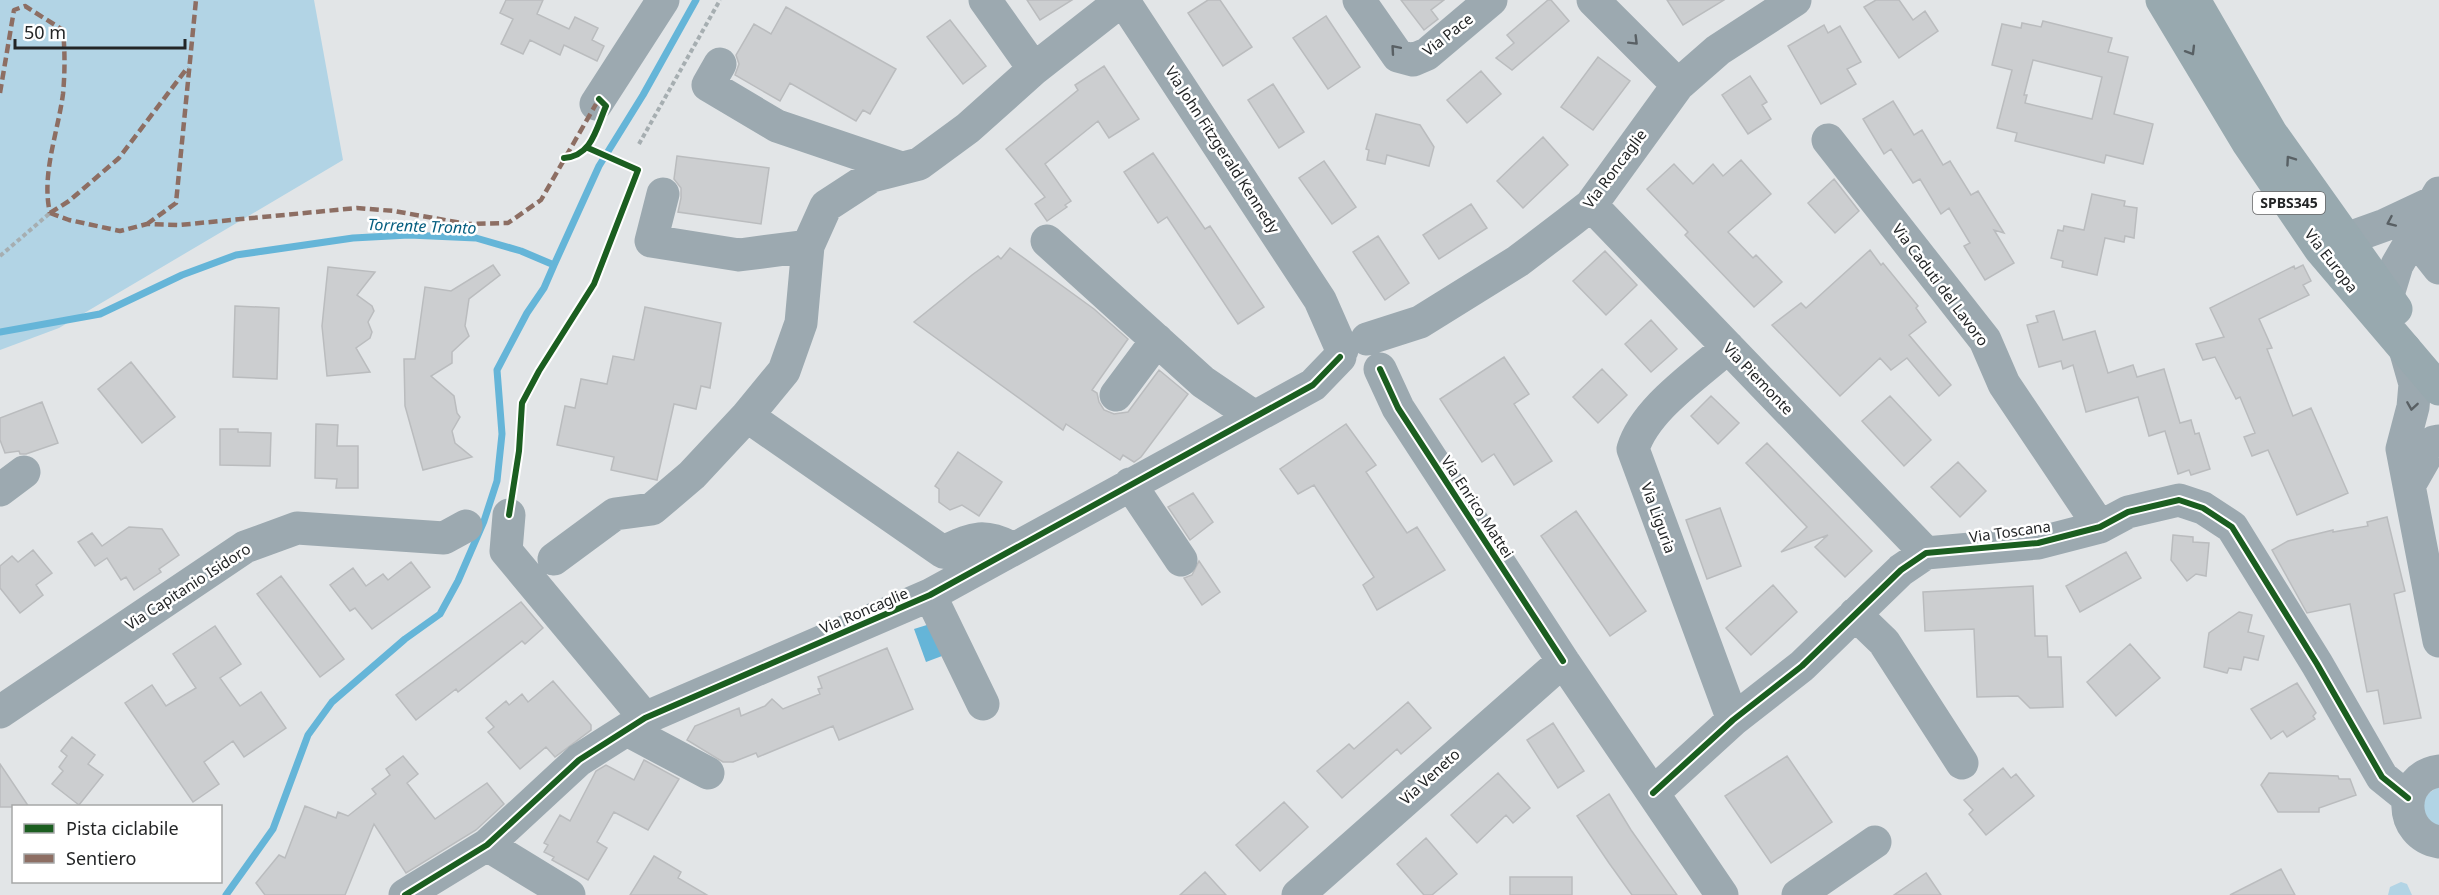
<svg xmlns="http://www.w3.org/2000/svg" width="2439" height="895" viewBox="0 0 2439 895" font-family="'Noto Sans',sans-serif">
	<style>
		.green { fill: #b2d4e5 }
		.water { fill: #65b5d8 }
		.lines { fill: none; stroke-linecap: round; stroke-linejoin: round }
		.stream { stroke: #65b5d8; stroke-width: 7 }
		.building { fill: #ccced0; stroke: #babcbe; stroke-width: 1.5; fill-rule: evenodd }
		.path { stroke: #a6aeb1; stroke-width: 4; stroke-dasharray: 4.5 3; stroke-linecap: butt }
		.minor { stroke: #9ca9b0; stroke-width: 33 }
		.major { stroke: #98a9af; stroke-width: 33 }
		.quiet { stroke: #8d6e63; stroke-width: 4.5; stroke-dasharray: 9 4.5; stroke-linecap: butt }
		.cycleway-casing { stroke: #fff; stroke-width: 10 }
		.cycleway { stroke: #1b5e20; stroke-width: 6 }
		.oneway { stroke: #596064 }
		.oneway2 { stroke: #586064 }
		.labels { text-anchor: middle; stroke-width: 5; stroke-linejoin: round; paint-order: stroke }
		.shield { fill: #fff; stroke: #656667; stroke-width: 1.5 }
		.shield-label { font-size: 14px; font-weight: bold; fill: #232526 }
		.street-label { font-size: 15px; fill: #232526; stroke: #fff }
		.water-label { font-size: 16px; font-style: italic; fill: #065f80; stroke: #fff }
	</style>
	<rect width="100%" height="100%" fill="#e2e5e7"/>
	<!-- green -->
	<path class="green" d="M0,0H314L343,160L59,328L0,350Z
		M2439,787V826L2425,819C2423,801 2422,795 2439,787Z
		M2401,882L2407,884L2412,895H2388L2390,887Z"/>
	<!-- water -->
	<path class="water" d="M930,624L942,656L926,662L914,629Z"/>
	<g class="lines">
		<!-- stream -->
		<path class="stream" d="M0,332L100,314L182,275L236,255L353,238L409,235L476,238L521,251L554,265L599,166L643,95L696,0
			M226,895L273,829L308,735L332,702L405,639L440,614L458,581L484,521L497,481L502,434L497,370L527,313L544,288L554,265"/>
	</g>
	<!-- building -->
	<path class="building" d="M506,0H543L537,14L569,29L575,17L598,28L592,40L604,46L597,61L564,45L560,55L530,40L523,54L501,44L513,19L500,13Z
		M1027,0H1072L1040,20Z
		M1208,0H1220L1252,47L1223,66L1188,13Z
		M1401,0H1444L1431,10L1438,19L1424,30Z
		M1548,0H1551L1569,21L1512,70L1496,58L1514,43L1507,35Z
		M1667,0H1724L1683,25Z
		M1876,0H1899L1913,20L1925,11L1938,31L1899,58L1864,7Z
		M786,7L896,69L870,114L863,110L856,121L790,83L780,101L735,75L739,64L736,55L754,24L771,34Z
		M1326,16L1360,67L1328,89L1293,38Z
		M950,20L986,66L963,84L927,37Z
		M2043,21L2112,38L2108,52L2128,57L2114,114L2153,124L2143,164L2106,155L2104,163L2015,141L2017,133L1997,128L2012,70L1992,65L2002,24L2021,28L2022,23L2041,27ZM2033,60L2102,77L2092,119L2025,103L2027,95H2024Z
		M1824,25L1828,33L1840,26L1861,62L1847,69L1856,84L1821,104L1788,46Z
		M1598,57L1630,81L1593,130L1561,107Z
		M1104,66L1139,119L1109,138L1098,121L1045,164L1071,201L1065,205L1067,207L1047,221L1035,204L1045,197L1006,149L1078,90L1075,85Z
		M1481,71L1501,94L1467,123L1447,100Z
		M1750,76L1767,102L1762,105L1771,119L1748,134L1722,95Z
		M1273,84L1304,132L1279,148L1248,100Z
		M1893,101L1914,135L1922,130L1943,165L1950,161L1971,195L1978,191L2004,233L1994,230L2014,263L1985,280L1964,246L1970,243L1949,208L1941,214L1920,179L1913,183L1891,149L1884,154L1863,119Z
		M1376,114L1420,125L1434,147L1429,166L1387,155L1385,164L1367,160L1369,150L1366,149Z
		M1543,137L1568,165L1523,208L1497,181Z
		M1153,153L1205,229L1210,226L1264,307L1238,324L1167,217L1158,223L1124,172Z
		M677,156L769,168L761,224L678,212L681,198V188L674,179Z
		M1741,160L1771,194L1728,232L1753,258L1756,255L1782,282L1754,307L1685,235L1688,232L1647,189L1674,164L1693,184L1713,164L1723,176Z
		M1324,161L1356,207L1332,224L1299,178Z
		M1834,179L1859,211L1835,233L1808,203Z
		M2092,194L2125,201L2124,206L2137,208L2134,238L2125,236L2124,242L2105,238L2097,275L2062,267L2063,261L2051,258L2058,230L2063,231L2064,226L2084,230Z
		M1471,204L1487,228L1439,259L1423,235Z
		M1378,236L1409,283L1385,300L1353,252Z
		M1010,248L1094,309L1128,339L1092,390L1097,393L1099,402L1104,410L1114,414L1128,412L1159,370L1188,394L1141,457L1134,462L1123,455L1120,460L1066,424L1063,430L914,322L972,275L998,256L1001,259Z
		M1870,250L1881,265L1883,263L1918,306L1916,308L1926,322L1909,335L1951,385L1939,396L1907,358L1891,370L1880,358L1840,396L1772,325L1801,303L1806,308Z
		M1605,251L1637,285L1606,315L1573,281Z
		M493,265L500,275L469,299L465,326L469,336L452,352V363L431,376L454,396L457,413L460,417L452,431L455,443L472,457L423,470L405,406L404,359H415L425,287L451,291Z
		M2303,265L2311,281L2303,285L2309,295L2259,319L2272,348L2267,349L2293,416L2311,408L2348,493L2297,515L2268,450L2252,456L2244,437L2255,433L2240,397L2236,399L2215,357L2203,360L2196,344L2224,337L2210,308L2294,266L2295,269Z
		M328,267L375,272L357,295L372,306L374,311L368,322L372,332L370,338L356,348L370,372L327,376L322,326Z
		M235,306L279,308L277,379L233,377Z
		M645,307L721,323L710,388L701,386L696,409L674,404L657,480L611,470L614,457L557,445L565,406L575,408L581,379L607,384L613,356L634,360Z
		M2054,311L2063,340L2095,331L2108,373L2133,365L2137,377L2164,369L2180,423L2191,420L2195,434L2199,433L2210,469L2191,475L2189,470L2178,474L2165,431L2149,436L2138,397L2086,412L2073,365L2063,369L2061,361L2039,367L2027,325L2038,322L2036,316Z
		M1651,320L1677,349L1651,372L1625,344Z
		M1504,357L1529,394L1514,404L1552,461L1514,485L1494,454L1482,462L1440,399Z
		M131,362L175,417L142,443L98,389Z
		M1602,369L1627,395L1598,423L1573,397Z
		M1711,396L1739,423L1718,444L1691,416Z
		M1890,396L1931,440L1904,466L1862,421Z
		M42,402L58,443L26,454H20L19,451L5,453L0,440V418Z
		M316,424L338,425L337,446H358V488H336L337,479L315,478Z
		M1346,424L1376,465L1366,472L1407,533L1417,527L1445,570L1377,610L1363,585L1374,577L1314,485L1298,494L1280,469Z
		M220,429H238V432L271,433L270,466L220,465Z
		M1767,443L1872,551L1845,577L1815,547L1828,535L1781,552L1807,527L1746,463Z
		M958,452L1002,482L979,516L962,505L950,510L939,502V489L935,486Z
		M1958,462L1986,491L1960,517L1931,487Z
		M1193,493L1213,522L1190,540L1168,507Z
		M1720,508L1741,566L1707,579L1686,520Z
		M1576,511L1646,611L1610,636L1541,536Z
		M2387,517L2405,591L2394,594L2421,718L2384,724L2378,690L2367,692L2350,604L2307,613L2272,550L2288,541L2333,530V532L2368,526L2367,522Z
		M129,527L162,529L179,555L159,569L161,572L134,590L126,577L121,580L107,558L95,566L78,542L92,533L102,546Z
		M2173,535L2193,537V542L2209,543L2206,576L2196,574L2187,581L2171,560Z
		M33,550L52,573L36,585L43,595L20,613L0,588V566L12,556L18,562Z
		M2126,552L2141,578L2080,612L2066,586Z
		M1199,561L1220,592L1202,605L1184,578L1192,575Z
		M411,562L430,587L372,629L355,608L350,611L330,585L353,568L366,586L383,574L388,580Z
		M281,576L344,659L320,677L257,594Z
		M1773,585L1797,612L1751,655L1726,628Z
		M2033,586L2035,636H2047L2048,657H2061L2063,707L2030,708L2018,696L1977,697L1974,629L1925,631L1923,592Z
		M521,602L543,628L525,644L522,641L458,692L456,689L416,720L396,695Z
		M2239,612L2252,615L2248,632L2264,636L2258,660L2244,657L2241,670L2229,668L2227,673L2204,667L2209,633Z
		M215,626L241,664L220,678L240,706L261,692L286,728L244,757L233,741L204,762L219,784L193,802L125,703L152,685L166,706L196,688L173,654Z
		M2130,644L2160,678L2116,716L2087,682Z
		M887,648L913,709L839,740L833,726L758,757L756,753L733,762H723L687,740L695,726L739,708L741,716L765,706L772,699L783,709L820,694L818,689L822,688L818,677Z
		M553,681L591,725V730L555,757L546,747L520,769L488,732L494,727L486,718L506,701L509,705L522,694L528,702Z
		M2297,683L2316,713L2313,716L2315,719L2287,737L2283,731L2271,739L2251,709Z
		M1408,702L1431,728L1401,754L1397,749L1342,798L1317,771L1349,744L1354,749Z
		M1553,723L1584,771L1558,788L1527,740Z
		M72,737L95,755L88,764L103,775L79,805L52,784L63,771L59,767L67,756L61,751Z
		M403,756L418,774L407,783L435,819L487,783L504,804L476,830L406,873L374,824L345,895H265L256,883L279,855L285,858L305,806L336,818L338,812L348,816L376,794L372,789L390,775L386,769Z
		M1787,756L1832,822L1771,863L1725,796Z
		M644,760L679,779L648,830L614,812L597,842L607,848L588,880L552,860L554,857L544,852L548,845L544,843L560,815L570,821L596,771L606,765L634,780Z
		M0,764L29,807H0Z
		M2003,768L2011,778L2016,774L2034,796L1986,835L1969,814L1973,810L1964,800Z
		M1498,773L1530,808L1513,823L1506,815L1477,843L1451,815Z
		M2269,773L2338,776L2339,779H2350L2356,795L2319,808V812H2278L2261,785Z
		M1609,794L1631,830L1677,895H1632L1609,863L1577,816Z
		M1284,802L1308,827L1260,871L1236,845Z
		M1426,838L1457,874L1432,895H1424L1397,864Z
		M654,856L681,872L678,878L707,895H630Z
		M2281,869L2295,895H2230Z
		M1205,872L1226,895H1180Z
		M1926,873L1941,895H1894Z
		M1510,877H1572V895H1510Z"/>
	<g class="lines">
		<!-- path -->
		<path class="path" d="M639,144L720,0
			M0,256L50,213"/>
		<!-- minor -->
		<path class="minor" d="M985,0L1034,69
			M1123,0L1320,300L1342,350
			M1359,0L1398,56L1413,60L1427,54L1491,0
			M1593,0L1678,85
			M720,64L708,85L777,126L901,168
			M596,104L663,0
			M1828,140L1985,340L2004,384L2100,527
			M663,194L651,241L739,255L808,246
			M1591,205L1926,553
			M2433,213L2428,254L2439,268
			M2346,239L2385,225L2434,202
			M1047,241L1203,382L1253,416
			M2387,298L2397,265L2439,193
			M1367,339L1420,322L1518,261L1568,223L1591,205L1678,85L1718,50L1795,0
			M1728,347C1697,375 1645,409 1633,449L1733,720
			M2405,349L2415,384L2413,407L2402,449L2439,641
			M1380,369L1398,408L1563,661L1722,895
			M1116,395L1157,340
			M747,416L784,371L801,323L808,246L826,206L872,176L919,164L968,128L1034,69L1122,0
			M1130,484L1181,560
			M2410,484L2434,442L2439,441
			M0,490L24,472
			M509,515L506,551L645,718
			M554,559L615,514L652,509L692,475L747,416L943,552C972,539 982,532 1012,548
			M930,595L983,704
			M1855,614L1884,642L1962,763
			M0,712L245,547L297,528L444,538L466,526
			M627,730L708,773
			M2439,771C2397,777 2398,835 2439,842
			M1653,793L1733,720L1802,666L1901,570L1926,553L2038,543L2100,527L2128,512L2179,500L2203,508L2232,527L2317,664L2382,777L2408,798
			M487,845L569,895
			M405,895L487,845L579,760L645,718L930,595L1313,385L1340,357
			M1298,895L1563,661
			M1798,895L1875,842"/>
		<!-- major -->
		<path class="major" d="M2162,0L2248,143L2320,249L2439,389
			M2194,0L2271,133L2396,309"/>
		<!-- quiet -->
		<path class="quiet" d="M0,93L14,10L25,6L63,30C65,52 65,72 63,94C58,132 41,175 50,213
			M50,213L69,220L120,231L147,224L179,225L357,208L394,211L467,224L508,223L541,200L596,104
			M50,213L69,201L119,158L188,67
			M147,224L176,203L196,0"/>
		<!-- cycleway casing -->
		<g class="cycleway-casing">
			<path id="cycleway" d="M564,158C592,156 596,129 606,106L599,99
				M1380,369L1398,408L1563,661
				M509,515L519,451L522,403L539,371L594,284L638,170L588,148
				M1653,793L1733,720L1802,666L1901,570L1926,553L2038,543L2100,527L2128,512L2179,500L2203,508L2232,527L2317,664L2382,777L2408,798
				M405,895L487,845L579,760L645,718L930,595L1313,385L1340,357"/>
		</g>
		<!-- cycleway -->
		<use href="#cycleway" class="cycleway"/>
	</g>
	<!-- one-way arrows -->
	<defs><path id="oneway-chevron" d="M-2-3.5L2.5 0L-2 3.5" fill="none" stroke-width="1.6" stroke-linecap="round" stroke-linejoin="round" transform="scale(1.5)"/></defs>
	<g class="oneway">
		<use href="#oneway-chevron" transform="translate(1634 41) rotate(45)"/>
		<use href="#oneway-chevron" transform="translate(1395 49) rotate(-131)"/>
		<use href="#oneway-chevron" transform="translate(2391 222) rotate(156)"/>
		<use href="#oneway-chevron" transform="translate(2412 406) rotate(99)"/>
	</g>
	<g class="oneway2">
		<use href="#oneway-chevron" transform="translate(2191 51) rotate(59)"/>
		<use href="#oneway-chevron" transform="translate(2290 160) rotate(-125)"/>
	</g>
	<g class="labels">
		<!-- shield labels -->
		<rect class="shield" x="2253" y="192" width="72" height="22" rx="4.5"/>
		<g class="shield-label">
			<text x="2289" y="208">SPBS345</text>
		</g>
		<!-- street labels -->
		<g class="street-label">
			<text transform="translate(1448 35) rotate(-38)" y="5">Via Pace</text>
			<text transform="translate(1222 150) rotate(57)" y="5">Via John Fitzgerald Kennedy</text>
			<text transform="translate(1615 169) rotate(-53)" y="5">Via Roncaglie</text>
			<text transform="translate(2331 261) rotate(52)" y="5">Via Europa</text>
			<text transform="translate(1940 285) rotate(53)" y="5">Via Caduti del Lavoro</text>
			<text transform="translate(1758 379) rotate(46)" y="5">Via Piemonte</text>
			<text transform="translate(1477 507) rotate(57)" y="5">Via Enrico Mattei</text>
			<text transform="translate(1658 518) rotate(70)" y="5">Via Liguria</text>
			<text transform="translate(2010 532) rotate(-8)" y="5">Via Toscana</text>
			<text transform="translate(188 587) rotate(-33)" y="5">Via Capitanio Isidoro</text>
			<text transform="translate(864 611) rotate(-23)" y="5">Via Roncaglie</text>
			<text transform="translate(1430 777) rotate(-42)" y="5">Via Veneto</text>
		</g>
		<!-- water labels -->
		<g class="water-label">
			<text transform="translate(422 226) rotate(2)" y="6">Torrente Tronto</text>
		</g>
	</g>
	<!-- legend -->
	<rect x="12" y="805" width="210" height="78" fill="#ffffff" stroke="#a7a8a8" stroke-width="1.5"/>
	<rect x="24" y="824" width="30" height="9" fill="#1b5e20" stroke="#a7a8a8" stroke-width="1.5"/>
	<text x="66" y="835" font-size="18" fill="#232526">Pista ciclabile</text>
	<rect x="24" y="854" width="30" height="9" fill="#8d6e63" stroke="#a7a8a8" stroke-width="1.5"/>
	<text x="66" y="865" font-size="18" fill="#232526">Sentiero</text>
	<!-- scale -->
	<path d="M15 39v9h170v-9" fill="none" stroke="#232526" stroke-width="3"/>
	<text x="24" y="39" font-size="18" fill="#232526" stroke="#ffffff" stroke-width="4.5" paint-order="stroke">50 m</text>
</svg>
